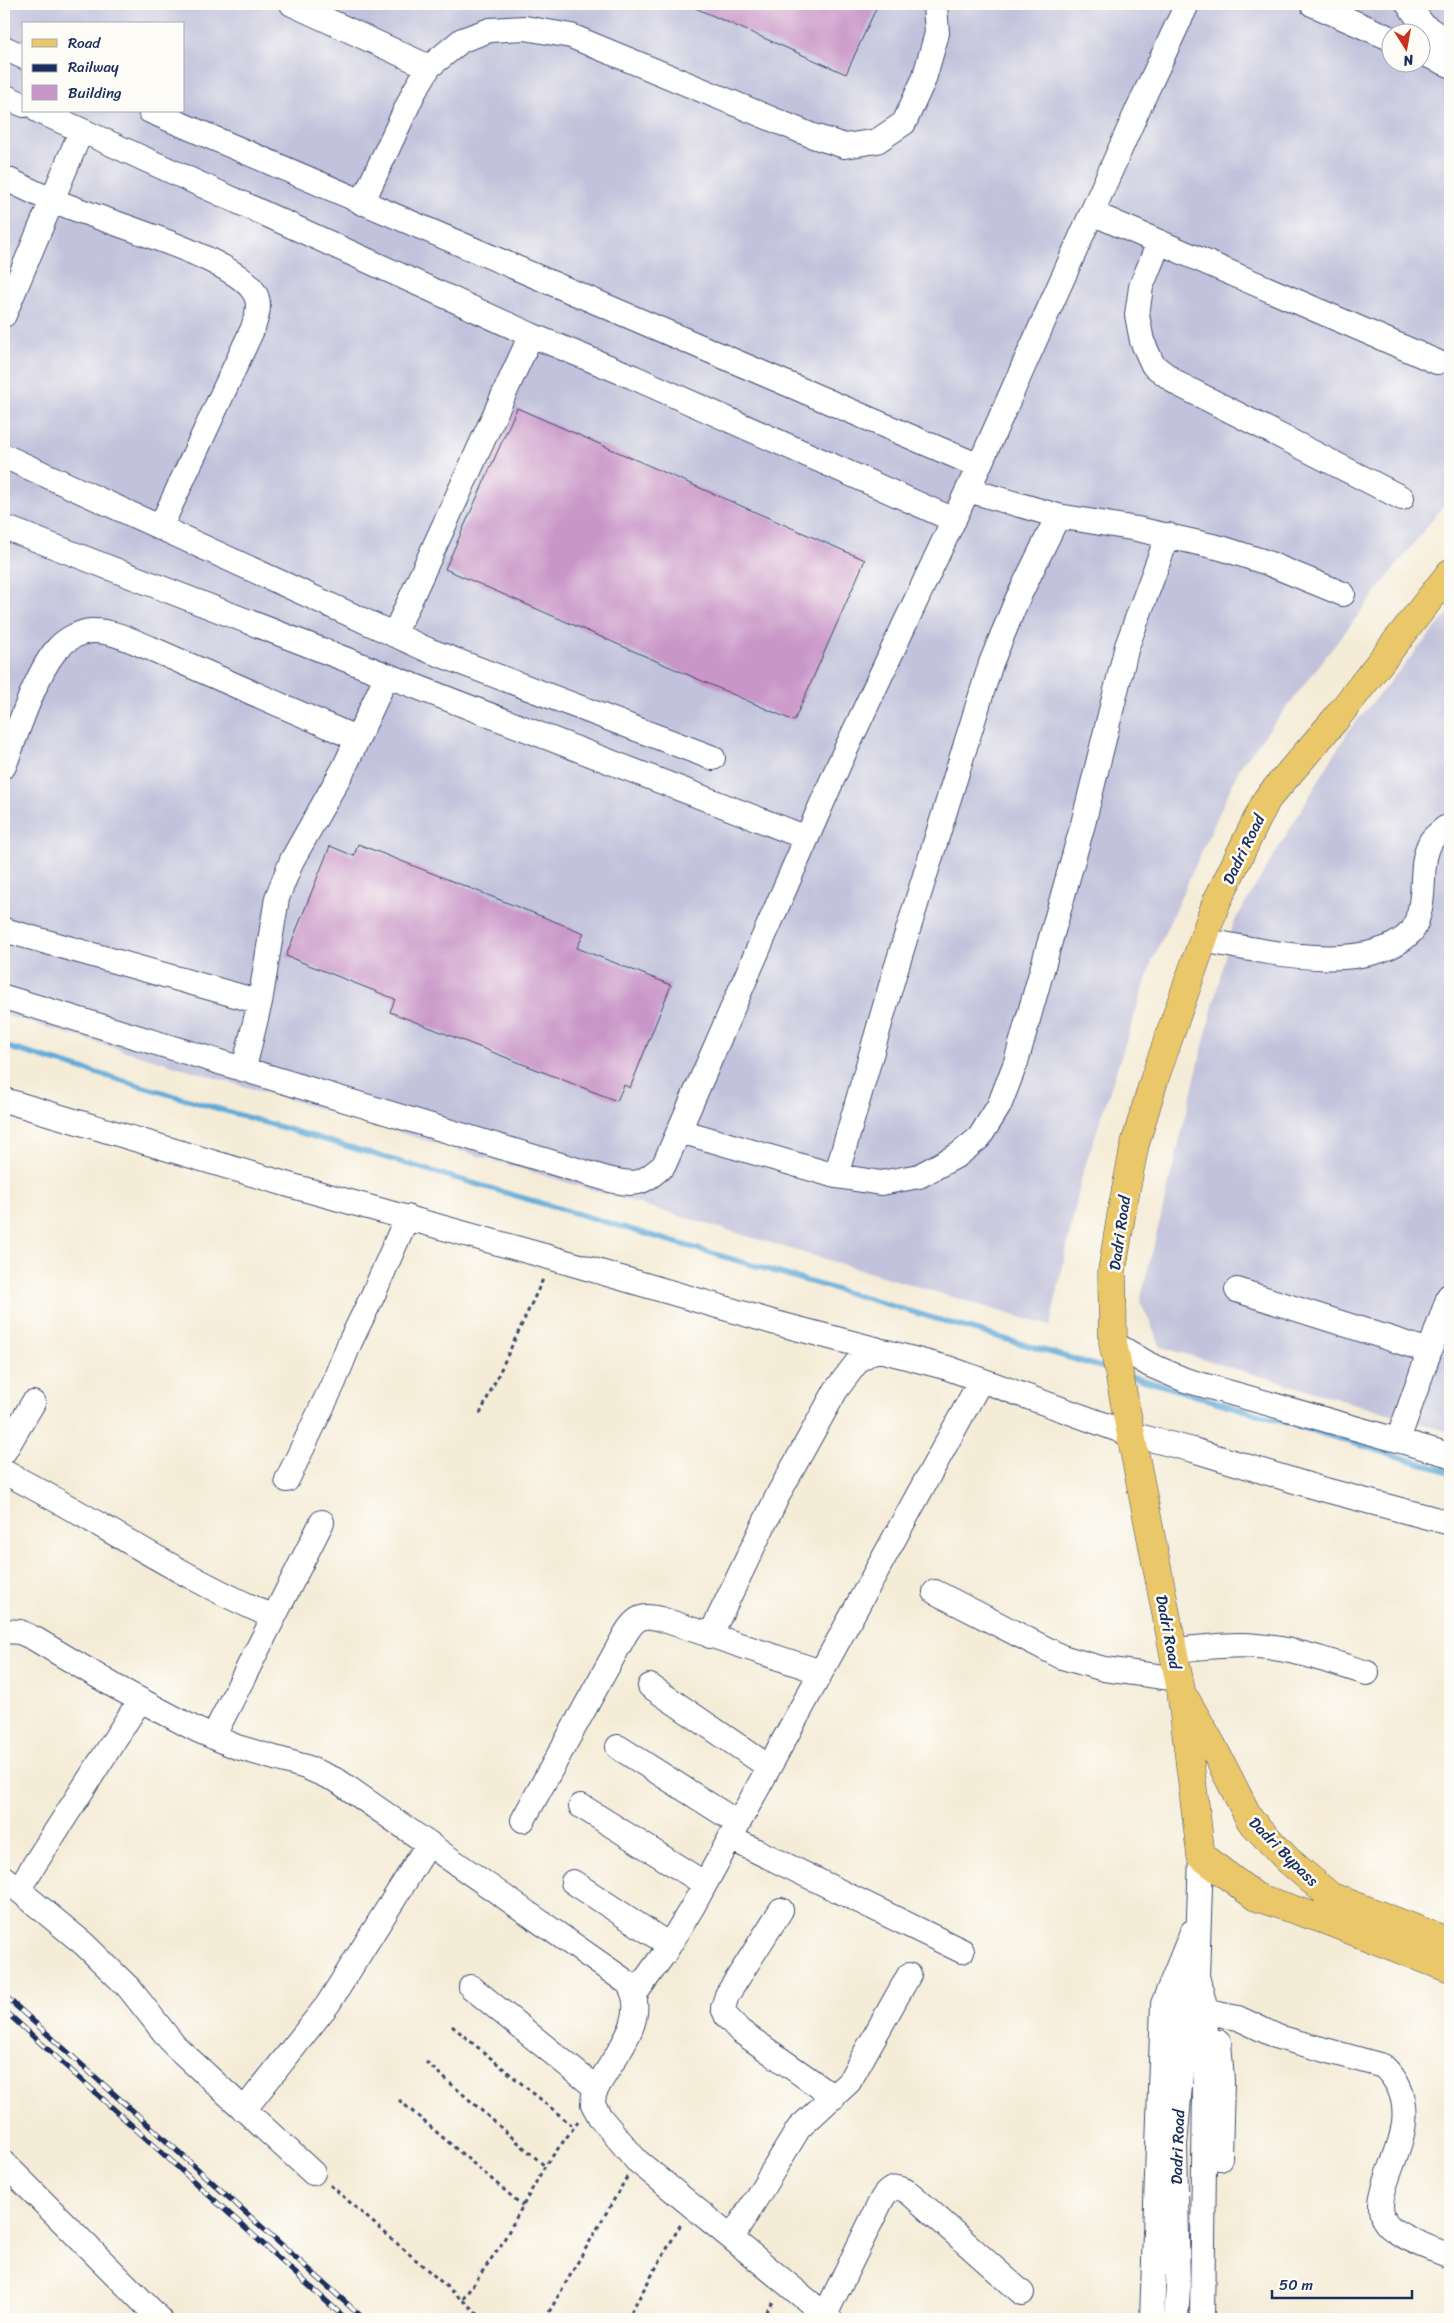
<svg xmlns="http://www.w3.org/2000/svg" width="1454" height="2323" viewBox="0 0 1454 2323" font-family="Sriracha,sans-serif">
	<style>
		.industrial { fill: #c2c2dc; fill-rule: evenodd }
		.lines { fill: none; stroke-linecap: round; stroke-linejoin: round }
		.stream { stroke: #61aad8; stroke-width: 5.5 }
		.building { fill: #c996c8 }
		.minor-casing { stroke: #3c4b70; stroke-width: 26 }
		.major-casing { stroke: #3c4b70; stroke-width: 29 }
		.path { stroke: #3c4b70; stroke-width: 3; stroke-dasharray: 4 4; stroke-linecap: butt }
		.minor { stroke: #fff; stroke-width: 24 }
		.major { stroke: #eac769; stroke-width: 28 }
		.rail-casing { stroke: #1b2f5e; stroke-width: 5.5 }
		.rail { stroke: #fdfcf7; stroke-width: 4; stroke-dasharray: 11; stroke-linecap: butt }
		.labels { text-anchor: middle; stroke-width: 5; stroke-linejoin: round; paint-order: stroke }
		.street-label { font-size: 16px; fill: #1b2f5e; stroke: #fdfcf7 }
	</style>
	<rect width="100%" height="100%" fill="#fdfcf7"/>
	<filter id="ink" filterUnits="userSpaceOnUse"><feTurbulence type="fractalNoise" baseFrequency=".02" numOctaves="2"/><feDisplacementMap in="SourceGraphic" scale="10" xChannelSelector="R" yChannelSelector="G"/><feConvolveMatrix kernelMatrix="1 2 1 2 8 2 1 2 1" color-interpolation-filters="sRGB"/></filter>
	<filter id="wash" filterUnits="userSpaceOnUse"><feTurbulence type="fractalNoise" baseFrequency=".0096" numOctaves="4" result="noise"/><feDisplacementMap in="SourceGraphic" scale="20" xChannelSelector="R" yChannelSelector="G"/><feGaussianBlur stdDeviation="1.12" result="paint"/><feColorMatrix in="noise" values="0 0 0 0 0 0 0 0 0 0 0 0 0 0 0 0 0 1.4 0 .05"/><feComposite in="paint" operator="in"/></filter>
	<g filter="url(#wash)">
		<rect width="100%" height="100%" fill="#f5ecd7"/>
		<!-- industrial -->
		<path class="industrial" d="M4,4H1436L1450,9V497L1240,767L1153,959L1082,1176L1050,1326L4,1015ZM24,24H184V111H24ZM1392,32H1422V62H1392Z
			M1450,611V1432L1161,1347L1140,1301L1233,924L1349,730Z"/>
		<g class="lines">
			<!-- stream -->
			<path class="stream" d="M4,1046L1111,1370
				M1127,1375L1450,1472"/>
		</g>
		<g id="blocks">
			<!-- building -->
			<path class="building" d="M686,4H878L846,74Z
				M517,408L865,560L794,721L445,569Z
				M358,844L584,933L577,948L671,985L630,1088L624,1085L617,1101L390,1012L395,999L286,956L330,846L354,856Z"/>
		</g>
	</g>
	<g filter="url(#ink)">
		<use href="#blocks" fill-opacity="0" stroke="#3c4b70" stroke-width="1"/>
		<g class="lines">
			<!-- minor casing -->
			<g class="minor-casing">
				<path id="minor" d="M292,4L429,67
					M1312,4L1392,39
					M1408,4L1423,25L1450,43
					M4,48L24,57
					M1422,53L1450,65
					M4,96L24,105
					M39,111L531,335L633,377L954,520
					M150,111L979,466
					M4,178C20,185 36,194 52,200C96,219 232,256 254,292C262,304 256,317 253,328L160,528
					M362,203L414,92L429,67L462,40L490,30L525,28L571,36L813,136L845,146L877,141L904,123L924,79L937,33L935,4
					M1092,213L1437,362
					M1159,242L1141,287L1137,315L1142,341L1153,365L1178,384L1402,498
					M4,315L81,131
					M4,456L428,650L713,758
					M968,490L1058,516L1137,529L1221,548L1265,562L1343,594
					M4,527L807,838
					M394,635L531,335
					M4,766C17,734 36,671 58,648C66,639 80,632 91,631C111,630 132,641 150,648L358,739
					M4,930L260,1002
					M1203,940C1257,950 1366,977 1410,933C1415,929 1417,919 1419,913C1426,890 1419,862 1431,841C1434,836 1441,832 1445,828H1450
					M4,997L607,1179C636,1186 641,1185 664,1165L840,762L979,466L1138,109L1187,4
					M244,1068L260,1002L277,898L292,860L344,768L387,675
					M4,1100L289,1185L552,1258L776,1323L948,1368L1130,1434L1193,1450L1318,1488L1450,1523
					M680,1131L836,1176L881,1183L919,1176L958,1155L979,1138L999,1106L1016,1062L1083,824L1127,646L1168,535
					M836,1176L894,975L991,663L1016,602L1058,516
					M1237,1290L1429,1351
					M1113,1343L1150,1365L1185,1380L1450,1455
					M1398,1440L1449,1296
					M4,1452L33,1403
					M4,1472C95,1518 179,1577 274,1617
					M287,1480L334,1382L350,1342L373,1295L407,1217
					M935,1592L1062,1657L1104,1669L1179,1679
					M4,1631L20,1632L35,1639L116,1687L197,1730L237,1747L306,1767L338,1781L628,1983C653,2020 608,2061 594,2094L593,2104L600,2117L636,2160L830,2319
					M710,1636L780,1491L836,1390L858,1361L876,1349
					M1173,1650C1201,1648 1229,1643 1258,1646C1295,1649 1331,1662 1367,1673
					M650,1686L769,1767
					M213,1737L322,1522
					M618,1747L738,1823
					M581,1806L705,1884
					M523,1820L626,1633C636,1617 643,1614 661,1619L821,1672
					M730,1838L962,1951
					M1201,1856L1197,1976L1206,2010L1202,2319
					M4,1878L84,1944L129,1988L174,2045L313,2173
					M573,1882L669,1945
					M18,1890L140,1700
					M781,1910L727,1995L723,2008L727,2017L740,2031L834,2097
					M471,1987L596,2088
					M635,1994L664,1954L693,1906L981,1380
					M1213,2013L1238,2018L1278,2037L1383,2066C1444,2123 1352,2196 1391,2228C1404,2239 1435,2250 1450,2256
					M1219,2042L1222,2081L1220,2158
					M244,2110L328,2004L429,1843
					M4,2163L160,2319
					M732,2238L799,2128L849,2082L909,1975
					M825,2315L882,2199C891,2184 901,2186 913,2196L1022,2293
					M1152,2319L1163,2004L1192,1932
					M1176,2319L1178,2287L1175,2145L1187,2002L1197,1976"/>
			</g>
			<!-- major casing -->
			<g class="major-casing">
				<path id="major" d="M1450,573L1334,721L1267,799L1216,903L1154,1080L1135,1144L1123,1204L1112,1271L1113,1343L1181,1690L1201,1856L1256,1897L1322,1919L1450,1969
					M1186,1700L1212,1745L1250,1820L1288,1860L1330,1896L1450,1942"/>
			</g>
			<!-- path -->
			<path class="path" d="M480,1414L544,1277
				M452,2026L574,2127
				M426,2062L545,2166
				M399,2100L523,2206
				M330,2185L484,2319
				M463,2299L501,2245L545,2166L578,2122
				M545,2319L627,2177
				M627,2319L681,2224
				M762,2319L775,2299"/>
			<!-- minor -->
			<use href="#minor" class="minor"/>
			<!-- major -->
			<use href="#major" class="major"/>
			<!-- rail casing -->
			<g class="rail-casing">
				<path id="rail" d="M4,1995L364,2319
					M4,2010L346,2319"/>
			</g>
			<!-- rail -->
			<use href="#rail" class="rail"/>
		</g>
	</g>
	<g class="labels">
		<!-- street labels -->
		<g class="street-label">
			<text transform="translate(1243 849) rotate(-64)" y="6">Dadri Road</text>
			<text transform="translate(1119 1233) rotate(-82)" y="6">Dadri Road</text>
			<text transform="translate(1169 1632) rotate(79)" y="6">Dadri Road</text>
			<text transform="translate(1284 1851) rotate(45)" y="6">Dadri Bypass</text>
			<text transform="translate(1177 2147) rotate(-88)" y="6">Dadri Road</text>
		</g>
	</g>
	<!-- margin -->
	<rect width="1454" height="2323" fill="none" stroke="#fdfcf7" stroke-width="20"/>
	<!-- legend -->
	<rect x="22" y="22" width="162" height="90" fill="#fdfcf7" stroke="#a3aaba"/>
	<rect x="32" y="39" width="25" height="8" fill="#eac769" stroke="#a3aaba"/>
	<text x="68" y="48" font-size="15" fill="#1b2f5e">Road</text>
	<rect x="32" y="64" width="25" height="8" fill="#1b2f5e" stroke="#a3aaba"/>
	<text x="68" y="72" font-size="15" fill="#1b2f5e">Railway</text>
	<rect x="32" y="85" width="25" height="15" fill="#c996c8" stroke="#a3aaba"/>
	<text x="68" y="98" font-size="15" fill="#1b2f5e">Building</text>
	<!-- north arrow -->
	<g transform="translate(1406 48) rotate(169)"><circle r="24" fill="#fdfcf7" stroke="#a3aaba"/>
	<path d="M0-4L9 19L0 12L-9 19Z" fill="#c8321e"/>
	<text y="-8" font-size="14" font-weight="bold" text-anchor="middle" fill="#1b2f5e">N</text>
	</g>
	<!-- scale -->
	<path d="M1272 2290v8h140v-8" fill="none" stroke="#1b2f5e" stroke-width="2.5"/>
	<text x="1279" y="2290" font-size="15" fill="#1b2f5e" stroke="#fdfcf7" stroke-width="4" paint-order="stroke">50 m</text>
</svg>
